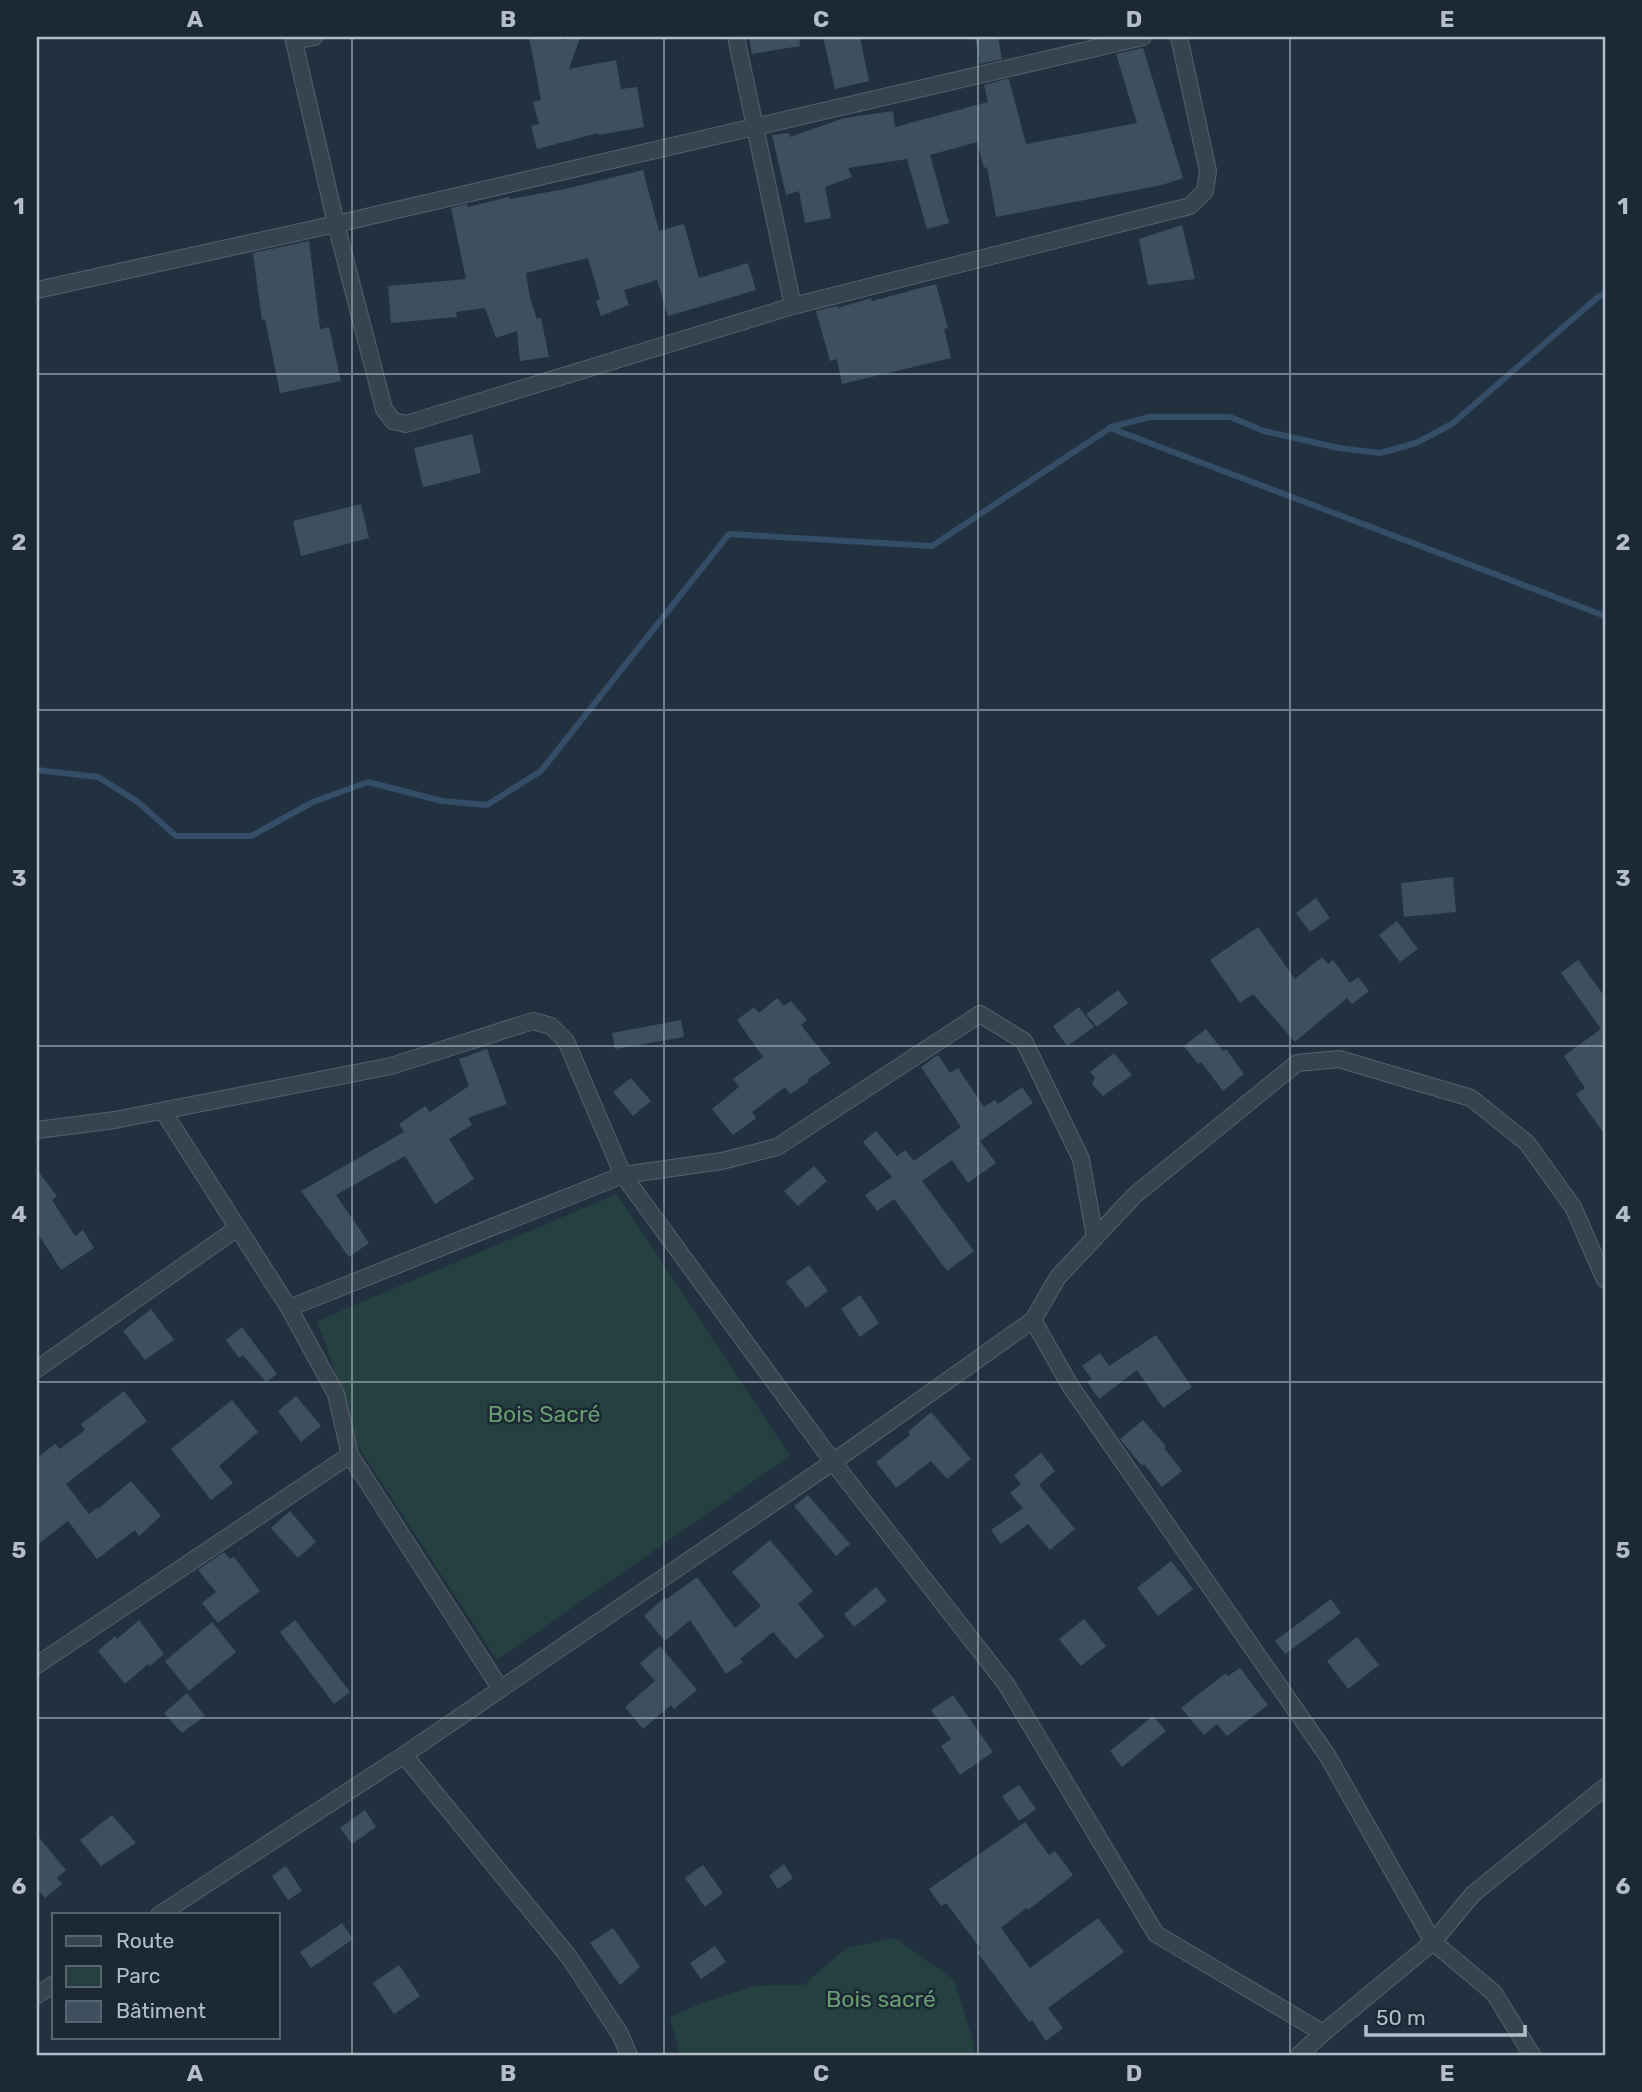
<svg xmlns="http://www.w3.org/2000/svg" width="1642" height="2092" viewBox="0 0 1642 2092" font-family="Rubik,sans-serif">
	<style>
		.green { fill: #244040 }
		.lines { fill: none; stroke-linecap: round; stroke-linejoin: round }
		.stream { stroke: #354e68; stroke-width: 6 }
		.building { fill: #3e505f }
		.minor-casing { stroke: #55616d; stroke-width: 18 }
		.minor { stroke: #37434f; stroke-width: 16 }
		.grid { fill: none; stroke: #b3beca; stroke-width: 2; stroke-opacity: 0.55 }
		.labels { text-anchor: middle; stroke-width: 5; stroke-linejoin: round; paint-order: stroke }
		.park-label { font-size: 23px; fill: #689d70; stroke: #1c2834 }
		.neatline { fill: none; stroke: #b3beca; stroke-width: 2.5 }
		.grid-label { font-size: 23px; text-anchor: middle; font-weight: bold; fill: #b3beca }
	</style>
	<rect width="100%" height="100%" fill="#223140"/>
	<!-- green -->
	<path class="green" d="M617,1194L790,1456L497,1660L351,1436L336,1375L317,1321Z
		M895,1938L954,1980L974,2043L973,2055H680L670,2017L699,2004L753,1986L804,1985L846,1948Z"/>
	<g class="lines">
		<!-- stream -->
		<path class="stream" d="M1111,427L1150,417H1230L1264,431L1339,448L1380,453L1416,443L1452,424L1598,297L1605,293
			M37,770L98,777L138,802L176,836H251L313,802L368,782L442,801L487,805L541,771L729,534L932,546L1110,428L1605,616"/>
	</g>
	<!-- building -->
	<path class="building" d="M529,37H561L562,40L580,38L569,69L616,60L621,89L637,87L644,127L599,135L598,133L537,149L531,126L539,124L533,102L541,100Z
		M749,37H799L800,46L752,54Z
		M823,37H860L869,81L835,89Z
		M975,37H998L1002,59L980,64Z
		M1143,48L1183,178L1162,185L996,217L987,167L984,168L977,142L930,155L949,223L927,229L907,159L848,168L852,177L825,187L831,218L805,223L799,191L786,195L772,135L789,133L790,137L844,118L893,111L895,127L988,102L984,85L1006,79H1009L1026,144L1137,123L1116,54Z
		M643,170L659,231L684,224L699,278L748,263L756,290L668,316L657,280L624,290L629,305L601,316L596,301L600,299L588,258L526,273L530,298L537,319L541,318L549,357L520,361L517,331L496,338L485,308L456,312L457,317L391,323L388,286L466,279L451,208L467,204L468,207L509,197L510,199L565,189Z
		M1182,225L1195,279L1148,285L1139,239Z
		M309,241L320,329L329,327L341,381L280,393L265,319L262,320L253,253Z
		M936,284L948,328L944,329L951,358L842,384L837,359L830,361L816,311L837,306L838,308L871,298L872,301Z
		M472,434L481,473L423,487L414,448Z
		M361,504L369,538L301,556L293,521Z
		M1453,877L1456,912L1404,917L1401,883Z
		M1316,898L1330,918L1310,932L1296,913Z
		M1397,921L1418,949L1400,962L1379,935Z
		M1258,927L1295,979L1322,957L1328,964L1333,960L1350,983L1358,977L1369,991L1352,1004L1347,998L1295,1042L1253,994L1240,1003L1210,960Z
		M1578,960L1605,997V1135L1576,1094L1585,1088L1564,1056L1601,1029L1561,973Z
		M1118,990L1128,1003L1097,1027L1086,1014Z
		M777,998L784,1006L791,1001L807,1020L801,1025L831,1063L807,1080L809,1082L790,1094L785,1087L752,1112L756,1118L733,1135L712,1109L739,1087L733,1079L763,1057L737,1020L754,1007L759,1013Z
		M1079,1007L1094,1027L1067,1046L1053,1026Z
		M681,1020L684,1037L615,1049L612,1033Z
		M1206,1029L1223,1051L1226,1049L1244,1074L1223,1091L1201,1062L1198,1064L1184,1046Z
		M487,1049L507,1104L468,1118L472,1125L449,1139L474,1179L435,1204L405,1156L336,1195L369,1243L349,1257L301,1191L404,1132L399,1124L425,1106L430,1112L469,1086L459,1059Z
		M1114,1053L1132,1075L1103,1096L1092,1084L1095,1077L1090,1072Z
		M938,1055L950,1073L958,1068L984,1107L995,1100L998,1104L1022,1087L1033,1103L980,1141L996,1163L968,1183L952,1160L922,1181L974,1251L947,1271L894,1199L877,1211L865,1195L892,1177L863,1142L876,1131L897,1156L905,1150L914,1161L961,1127L921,1067Z
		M631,1078L651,1101L633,1116L613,1092Z
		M814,1166L827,1181L798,1206L784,1191Z
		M37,1170L57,1196L52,1200L75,1236L83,1230L94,1248L61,1270L37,1232Z
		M809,1265L828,1291L806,1308L786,1282Z
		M860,1295L879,1323L860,1337L841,1309Z
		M151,1309L174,1340L145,1360L123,1331Z
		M242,1327L277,1374L266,1382L243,1355L239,1358L226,1340Z
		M1156,1335L1192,1387L1163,1408L1137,1370L1099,1399L1087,1382L1092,1379L1082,1366L1100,1353L1109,1366Z
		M124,1391L147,1421L66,1484L89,1514L97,1508L98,1509L131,1481L161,1516L139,1536L135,1530L97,1559L68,1521L37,1545V1458L55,1444L60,1449L85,1430L81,1424Z
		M296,1396L321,1426L301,1442L278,1411Z
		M232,1400L258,1432L219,1466L233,1483L211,1500L171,1449Z
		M931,1412L971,1459L947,1479L931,1461L896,1488L876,1462L910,1435L908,1432Z
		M1143,1420L1166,1446L1164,1448L1182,1471L1162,1487L1144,1464L1142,1466L1120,1439Z
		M1041,1453L1055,1471L1039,1485L1075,1529L1050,1550L1028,1524L1001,1544L991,1530L1023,1508L1010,1493L1021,1484L1014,1475Z
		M808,1495L850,1544L836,1556L794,1506Z
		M290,1511L316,1542L298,1558L271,1528Z
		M770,1540L813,1591L798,1604L824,1636L796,1659L773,1632L740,1659L743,1662L726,1674L690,1620L665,1641L644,1616L665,1597L667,1599L697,1577L735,1628L761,1606L732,1572Z
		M224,1552L230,1559L234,1557L260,1591L218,1623L202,1603L216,1592L198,1570Z
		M1171,1561L1193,1589L1158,1616L1137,1588Z
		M876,1587L887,1601L854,1627L844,1614Z
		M1331,1599L1341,1613L1285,1654L1275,1641Z
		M1084,1619L1106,1646L1081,1666L1059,1639Z
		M139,1620L164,1654L150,1666L148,1664L125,1684L98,1651L115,1636L117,1639Z
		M295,1620L350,1692L334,1704L280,1632Z
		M212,1622L236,1652L189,1691L165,1661Z
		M1357,1637L1379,1665L1348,1689L1327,1661Z
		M660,1646L697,1690L674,1709L671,1705L643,1729L625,1707L655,1681L640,1663Z
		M1240,1668L1268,1705L1227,1736L1217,1724L1204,1735L1181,1708L1226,1673L1228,1676Z
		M187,1693L205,1716L182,1733L164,1713Z
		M953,1695L993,1752L960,1775L941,1746L951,1739L931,1710Z
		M1153,1716L1166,1731L1122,1767L1110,1751Z
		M1019,1785L1036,1809L1019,1821L1002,1796Z
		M365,1810L376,1827L352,1844L340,1828Z
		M112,1815L136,1843L101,1866L80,1840Z
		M1025,1822L1049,1855L1055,1851L1073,1875L1028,1910L1026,1908L1001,1928L1030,1968L1098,1918L1124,1952L1048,2008L1063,2028L1046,2041L1032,2020L1029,2022L977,1952L981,1949L946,1903L941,1906L929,1889Z
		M37,1835L66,1870L57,1878L62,1884L45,1898L37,1888Z
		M784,1864L793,1878L778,1889L769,1876Z
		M703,1865L723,1893L705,1907L685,1878Z
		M286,1866L302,1891L288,1900L272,1876Z
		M342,1923L353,1939L311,1968L300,1952Z
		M613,1928L640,1967L620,1985L590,1943Z
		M715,1946L726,1962L701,1979L690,1963Z
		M399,1965L420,1996L394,2014L373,1983Z"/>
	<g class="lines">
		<!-- minor casing -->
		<g class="minor-casing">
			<path id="minor" d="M293,37L336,224L384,409L393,421L406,424L793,306L1190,206L1205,191L1208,171L1179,37
				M736,37L793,306
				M294,41L314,37
				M37,290L336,224L1143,37
				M163,1111L289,1308L336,1394L350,1455L500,1688
				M37,1130L115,1120L391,1066L533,1021L551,1026L566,1041L623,1175L833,1462L1006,1684L1156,1934L1323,2033
				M289,1308L623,1175L722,1161L777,1147L980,1014L1024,1041L1081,1159L1095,1238
				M1033,1320L1071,1387L1327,1755L1433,1942L1494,1993L1532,2055
				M37,1369L236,1229
				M37,1665L350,1455
				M404,1755L569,1957L620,2034L629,2055
				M159,1915L404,1755L833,1462L1033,1320L1058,1277L1135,1195L1297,1063L1339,1059L1471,1098L1527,1143L1573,1207L1605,1280
				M37,1995L54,1984
				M1299,2055L1323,2033L1433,1942L1473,1894L1605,1787"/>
		</g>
		<!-- minor -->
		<use href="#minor" class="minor"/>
	</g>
	<!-- grid -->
	<path class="grid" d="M352,37V2055M664,37V2055M978,37V2055M1290,37V2055M37,374H1605M37,710H1605M37,1046H1605M37,1382H1605M37,1718H1605"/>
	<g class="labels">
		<!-- park labels -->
		<g class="park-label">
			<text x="544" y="1422">Bois Sacré</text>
			<text x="881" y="2007">Bois sacré</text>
		</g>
	</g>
	<!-- border -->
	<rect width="1642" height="2092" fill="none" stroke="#1c2834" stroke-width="77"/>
	<!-- legend -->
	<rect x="52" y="1913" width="228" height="126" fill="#1c2834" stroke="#586470" stroke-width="2"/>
	<rect x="66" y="1936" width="35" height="10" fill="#37434f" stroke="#586470" stroke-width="2"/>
	<text x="116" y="1948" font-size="21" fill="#b3beca">Route</text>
	<rect x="66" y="1966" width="35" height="21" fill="#244040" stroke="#586470" stroke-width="2"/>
	<text x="116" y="1983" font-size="21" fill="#b3beca">Parc</text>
	<rect x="66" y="2001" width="35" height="21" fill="#3e505f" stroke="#586470" stroke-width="2"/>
	<text x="116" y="2018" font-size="21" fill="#b3beca">Bâtiment</text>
	<!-- scale -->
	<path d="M1366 2025v10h159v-10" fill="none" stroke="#b3beca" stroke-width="3.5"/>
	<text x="1376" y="2025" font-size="21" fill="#b3beca" stroke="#1c2834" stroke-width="5" paint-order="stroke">50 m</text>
	<rect x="38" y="38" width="1566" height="2016" class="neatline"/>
	<g class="grid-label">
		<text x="195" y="27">A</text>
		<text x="508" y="27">B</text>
		<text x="821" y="27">C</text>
		<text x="1134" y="27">D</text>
		<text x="1447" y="27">E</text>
		<text x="19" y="214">1</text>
		<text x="1623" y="214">1</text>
		<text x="19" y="550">2</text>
		<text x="1623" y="550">2</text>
		<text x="19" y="886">3</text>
		<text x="1623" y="886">3</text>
		<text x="19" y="1222">4</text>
		<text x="1623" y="1222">4</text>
		<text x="19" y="1558">5</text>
		<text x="1623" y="1558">5</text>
		<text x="19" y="1894">6</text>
		<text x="1623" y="1894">6</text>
		<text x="195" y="2081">A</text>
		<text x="508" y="2081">B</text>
		<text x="821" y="2081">C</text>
		<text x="1134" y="2081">D</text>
		<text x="1447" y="2081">E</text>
	</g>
</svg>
